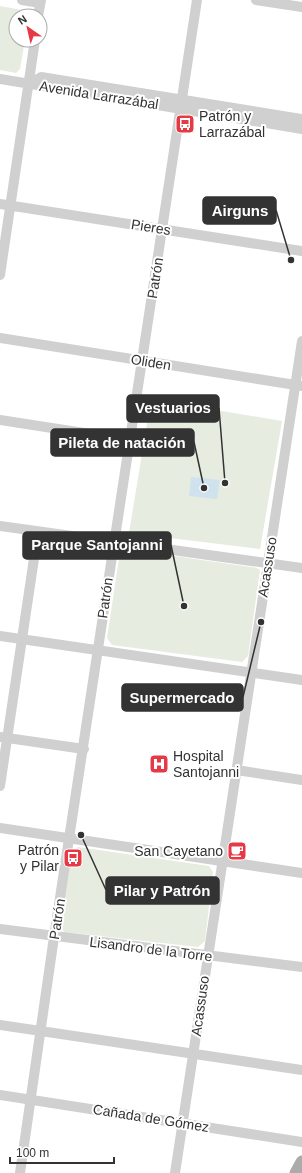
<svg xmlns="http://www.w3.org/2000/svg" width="302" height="1173" viewBox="0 0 302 1173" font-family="Helvetica,sans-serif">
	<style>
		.green { fill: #e6ecdf }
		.water { fill: #cfe2ee }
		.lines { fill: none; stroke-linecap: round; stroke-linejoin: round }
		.minor { stroke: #d0d0d0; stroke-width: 10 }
		.major { stroke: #ababab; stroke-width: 13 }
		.labels { text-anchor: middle; stroke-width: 4; stroke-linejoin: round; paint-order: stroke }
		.street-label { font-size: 14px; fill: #333; stroke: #fff }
		.poi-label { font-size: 14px; fill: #333; stroke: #fff; text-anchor: start }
		.leader { fill: none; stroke: #333; stroke-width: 1.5 }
		.callout-dot { fill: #333; stroke: #fff; stroke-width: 1.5 }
		.callout { fill: #333; stroke: #333; stroke-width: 1.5 }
		.callout-label { font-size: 15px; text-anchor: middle; font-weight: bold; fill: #fff }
	</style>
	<rect width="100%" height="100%" fill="#fff"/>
	<!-- green -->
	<path class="green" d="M0,6L22,10L26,16H16V40H25L20,69L16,73L0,70Z
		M151,399L282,421L260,549L129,533Z
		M125,549L257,568L260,570L248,656L242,662L112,645L107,638L120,552Z
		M78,847L209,866L213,872L205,941L198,947L64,932L60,925L72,852Z"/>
	<!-- water -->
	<path class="water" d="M191,477L220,480L217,499L189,496Z"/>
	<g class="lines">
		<!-- minor -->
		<path class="minor" d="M22,0L40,3
			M256,0L302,7
			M38,16L41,0
			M0,79L302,129
			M29,84L41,77L302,119
			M0,204L302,251
			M0,275L35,40
			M0,338L302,386
			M0,420L129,440
			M0,526L302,568
			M0,636L302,680
			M0,737L84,749
			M236,770L302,780
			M0,786L38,532
			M0,828L302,873
			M0,929L302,967
			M0,1025L302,1070
			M0,1095L302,1142
			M20,1173L54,937L197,0
			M175,1173L302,341"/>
		<!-- major -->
		<path class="major" d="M296,1173L302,1162"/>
	</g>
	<!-- icons -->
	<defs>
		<g id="bus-square" transform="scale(1)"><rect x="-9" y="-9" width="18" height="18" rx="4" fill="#e63946" stroke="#fff"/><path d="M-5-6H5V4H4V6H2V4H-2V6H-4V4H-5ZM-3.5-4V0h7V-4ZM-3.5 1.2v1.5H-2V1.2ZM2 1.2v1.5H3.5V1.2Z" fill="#fff"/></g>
		<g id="hospital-square" transform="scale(1)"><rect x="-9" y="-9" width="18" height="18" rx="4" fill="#e63946" stroke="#fff"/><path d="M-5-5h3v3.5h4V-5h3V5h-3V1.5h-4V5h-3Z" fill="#fff"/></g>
		<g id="cafe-square" transform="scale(1)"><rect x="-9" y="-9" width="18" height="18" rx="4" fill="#e63946" stroke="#fff"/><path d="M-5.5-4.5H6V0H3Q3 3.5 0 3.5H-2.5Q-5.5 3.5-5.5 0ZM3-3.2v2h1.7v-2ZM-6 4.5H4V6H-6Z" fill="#fff"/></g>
	</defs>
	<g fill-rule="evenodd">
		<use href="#bus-square" x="185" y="124"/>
		<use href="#hospital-square" x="159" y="764"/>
		<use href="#cafe-square" x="237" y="851"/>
		<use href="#bus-square" x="73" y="858"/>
	</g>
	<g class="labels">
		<!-- street labels -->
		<g class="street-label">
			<text transform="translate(99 95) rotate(9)" y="5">Avenida Larrazábal</text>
			<text transform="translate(151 227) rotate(9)" y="5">Pieres</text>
			<text transform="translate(155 278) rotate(-81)" y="5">Patrón</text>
			<text transform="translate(151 362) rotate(9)" y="5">Oliden</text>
			<text transform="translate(267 567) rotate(-81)" y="5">Acassuso</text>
			<text transform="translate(105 598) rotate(-82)" y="5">Patrón</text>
			<text transform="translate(57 919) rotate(-81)" y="5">Patrón</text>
			<text transform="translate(151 949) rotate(7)" y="5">Lisandro de la Torre</text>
			<text transform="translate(200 1006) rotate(-82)" y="5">Acassuso</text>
			<text transform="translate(151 1118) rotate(9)" y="5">Cañada de Gómez</text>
		</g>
		<!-- poi labels -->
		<g class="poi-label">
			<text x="199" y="121">Patrón y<tspan x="199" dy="16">Larrazábal</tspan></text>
			<text x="173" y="761">Hospital<tspan x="173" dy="16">Santojanni</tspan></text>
			<text x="59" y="855" text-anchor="end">Patrón<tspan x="59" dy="16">y Pilar</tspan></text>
			<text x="223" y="856" text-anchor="end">San Cayetano</text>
		</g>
	</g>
	<!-- callouts -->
	<path class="leader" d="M291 260L276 210M225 483L219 408M204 488L194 442M184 606L171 545M261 622L243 697M81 835L106 890"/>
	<g class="callout-dot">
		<circle cx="291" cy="260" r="4"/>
		<circle cx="225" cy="483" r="4"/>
		<circle cx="204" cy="488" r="4"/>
		<circle cx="184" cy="606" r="4"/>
		<circle cx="261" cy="622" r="4"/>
		<circle cx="81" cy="835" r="4"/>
	</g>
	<g class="callout">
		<rect x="203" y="197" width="73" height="27" rx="4"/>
		<rect x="127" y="395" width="92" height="27" rx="4"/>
		<rect x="51" y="429" width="143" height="27" rx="4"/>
		<rect x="23" y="532" width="148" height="27" rx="4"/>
		<rect x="122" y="684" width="121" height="27" rx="4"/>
		<rect x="106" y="877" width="113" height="27" rx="4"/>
	</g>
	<g class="callout-label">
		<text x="240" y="216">Airguns</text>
		<text x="173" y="413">Vestuarios</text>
		<text x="122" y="448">Pileta de natación</text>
		<text x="97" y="550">Parque Santojanni</text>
		<text x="182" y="703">Supermercado</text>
		<text x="162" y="896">Pilar y Patrón</text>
	</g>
	<!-- north arrow -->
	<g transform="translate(28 28) rotate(326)"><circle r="19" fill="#ffffff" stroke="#adadad"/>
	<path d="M0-3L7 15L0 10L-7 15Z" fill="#e63946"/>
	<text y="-6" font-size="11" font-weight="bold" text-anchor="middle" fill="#333333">N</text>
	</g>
	<!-- scale -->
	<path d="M10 1157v6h104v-6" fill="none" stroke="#333333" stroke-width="2"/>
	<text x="16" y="1157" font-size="12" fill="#333333" stroke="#ffffff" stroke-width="3" paint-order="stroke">100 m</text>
</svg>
